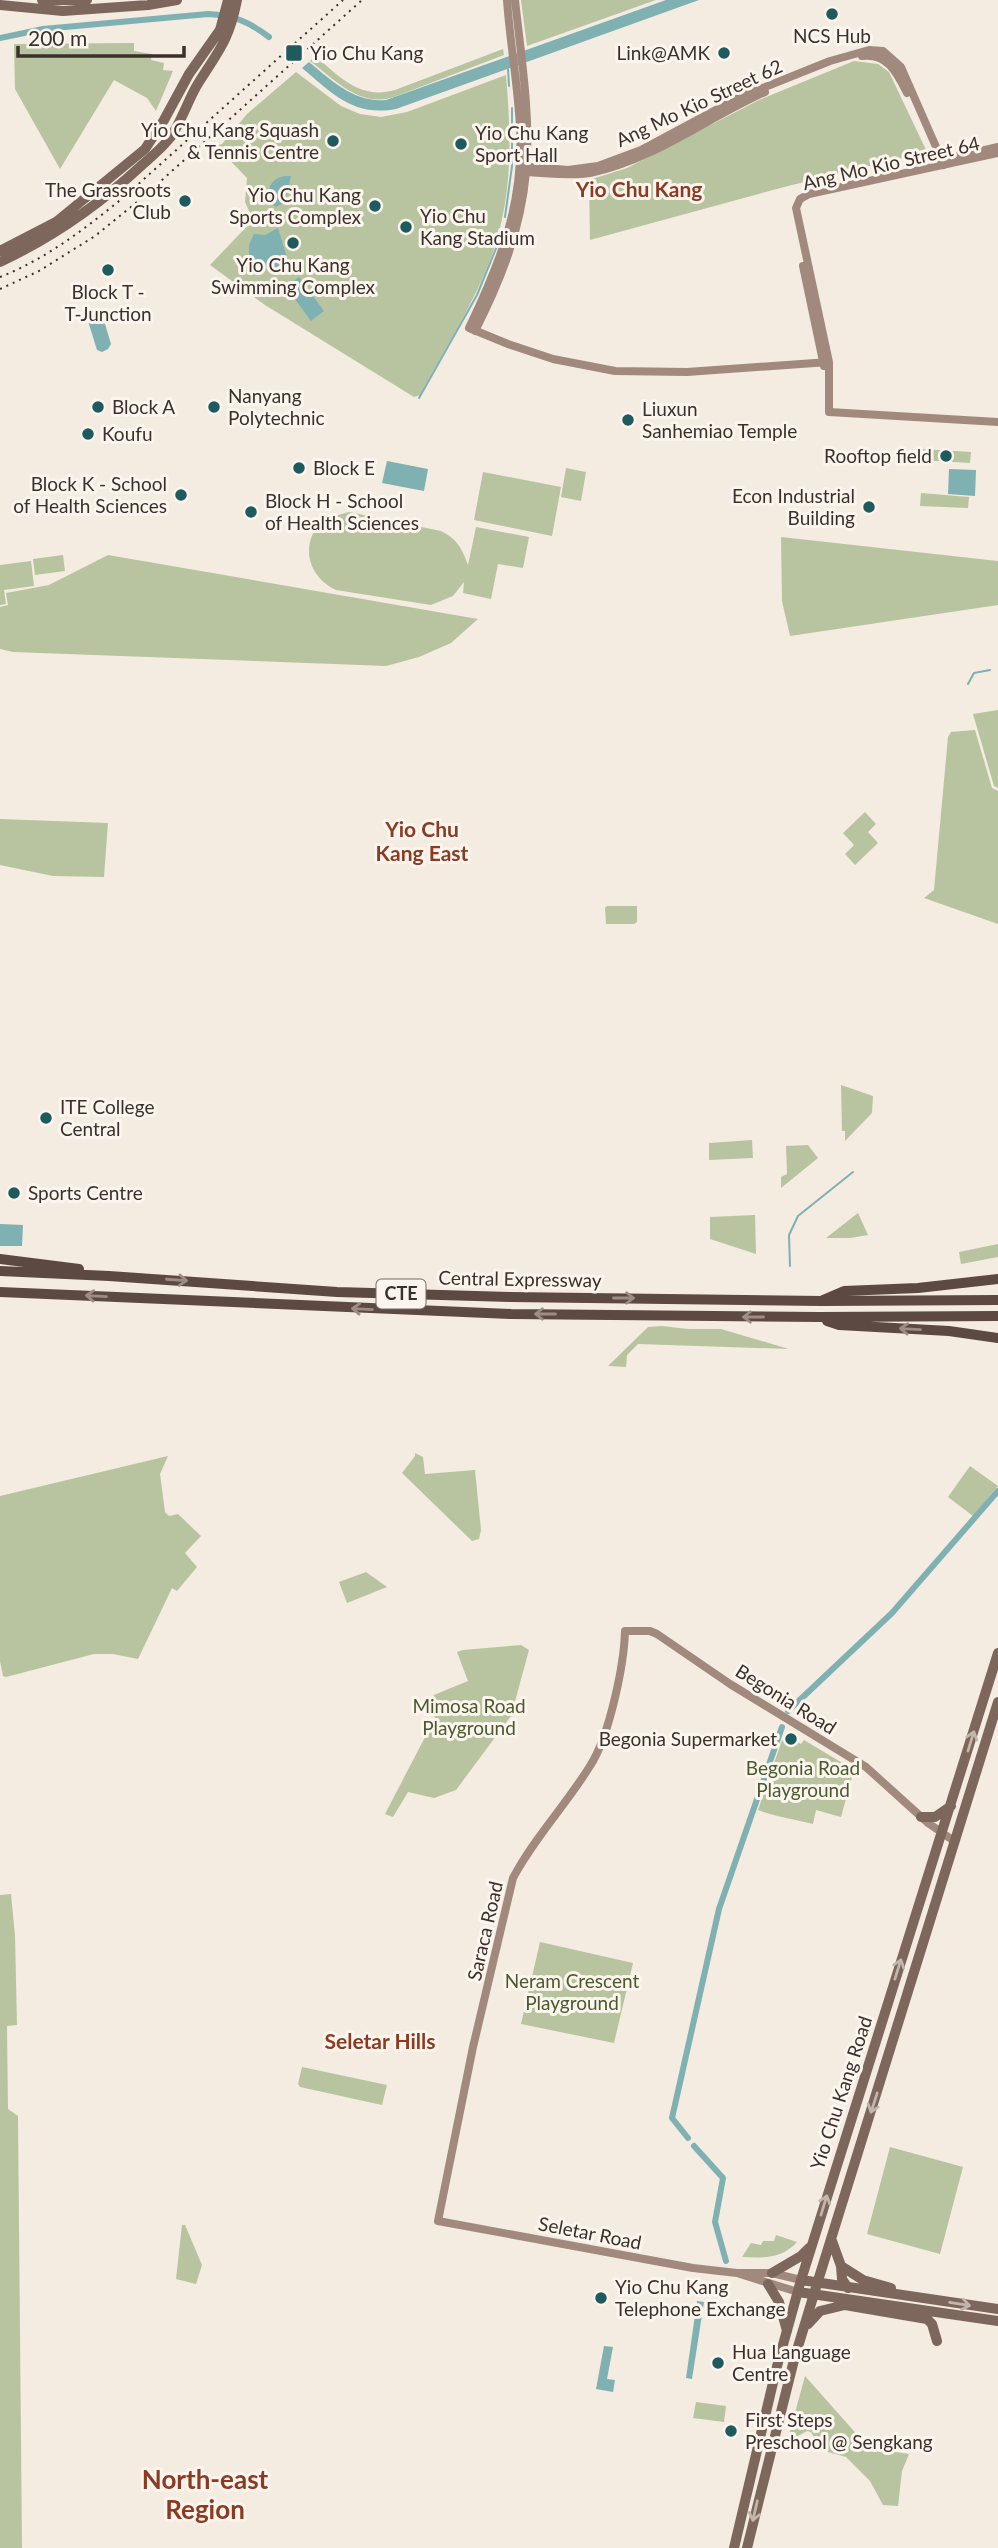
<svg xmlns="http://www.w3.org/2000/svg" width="998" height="2548" viewBox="0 0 998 2548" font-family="Lato,sans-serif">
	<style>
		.green { fill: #b8c4a0 }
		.water { fill: #7fb0b2 }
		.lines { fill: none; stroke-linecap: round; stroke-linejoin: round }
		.stream { stroke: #7fb0b2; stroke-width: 2 }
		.canal { stroke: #7fb0b2; stroke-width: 6 }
		.secondary { stroke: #a18a7d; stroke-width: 8 }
		.primary { stroke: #7d675c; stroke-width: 10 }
		.highway { stroke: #5c4a42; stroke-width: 10 }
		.rail { stroke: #3b302b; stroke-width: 2; stroke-dasharray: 2 5; stroke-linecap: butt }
		.oneway { stroke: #9c8e87 }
		.oneway2 { stroke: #c2b5ac }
		.poi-dot { fill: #1f5a5e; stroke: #fbf5ee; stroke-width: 2.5 }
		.labels { text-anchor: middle; stroke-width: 6; stroke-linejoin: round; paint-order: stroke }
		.shield { fill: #fbf5ee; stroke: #756b66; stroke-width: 2 }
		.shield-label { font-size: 18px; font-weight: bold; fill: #3b302b }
		.poi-label { font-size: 19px; fill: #3b302b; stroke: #fbf5ee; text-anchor: start }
		.street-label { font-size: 19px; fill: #3b302b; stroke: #fbf5ee }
		.park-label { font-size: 19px; fill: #4a5a2e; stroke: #fbf5ee }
		.neighbourhood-label { font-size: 21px; font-weight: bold; fill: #8c3b22; stroke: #fbf5ee }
		.district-label { font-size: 26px; font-weight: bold; fill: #8c3b22; stroke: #fbf5ee }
	</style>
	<rect width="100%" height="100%" fill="#f4ebe1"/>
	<!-- green -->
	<path class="green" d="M521,0H656L527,46Z
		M134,43V51L152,54L151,60L164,63L163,70L173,71L156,111L147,98L114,80L60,169L15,89L14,44Z
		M503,49L504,55L394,97C360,108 335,80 310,61L315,56C340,77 360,100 395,90Z
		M854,61L878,64L889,72L927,152L784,187L590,240L589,180L627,168L759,100Z
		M296,72L341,106L360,114L381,117L407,112L506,75C511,133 513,189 495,246C478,298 446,346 420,395L414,397L265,305L210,265L253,220L245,202L247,178L216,146L222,144L247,114Z
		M922,449L971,452L970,463L921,460Z
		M566,468L586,472L581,501L561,497Z
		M483,472L561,487L552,536L474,520Z
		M921,493L969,497L968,508L920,506Z
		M349,512L441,531C457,539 462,548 468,565L476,527L529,537L523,568L498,564L491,599L463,593L464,582L453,596L431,605L336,590C311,579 299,548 319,525C326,517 339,515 349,512Z
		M781,537L998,561V605L790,636L782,601Z
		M63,555L65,571L35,575L33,559Z
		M108,555L478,619L451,643L419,657L386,666L13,652L0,649V607L8,605L6,593L49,585Z
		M31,561L34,586L4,590L6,604L0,605V565Z
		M998,710V788L994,786L973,714Z
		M975,730L992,788L998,791V924L924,898L934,890L948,737L951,732Z
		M865,812L876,824L868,832L878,843L855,865L845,854L854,845L843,833Z
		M0,819L108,823L104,877L53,876L0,865Z
		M607,906H637V922L634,924H606L605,908Z
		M841,1085L873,1096L872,1113L845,1141V1131H842Z
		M752,1140L753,1158L709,1160V1143Z
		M808,1145L818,1158L781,1188V1177L787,1174L786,1146Z
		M858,1213L868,1235L850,1238H826Z
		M755,1215L756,1254L710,1239V1217Z
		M998,1244V1257L961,1264L959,1252Z
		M662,1326L688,1329H721L789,1349L638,1344L627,1355L626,1367L608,1366L648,1327Z
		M415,1453L423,1457L425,1474L475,1470L481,1530L479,1539L472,1541L402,1473L415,1456Z
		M168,1456L160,1474L165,1512L169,1516L178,1514L201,1536L185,1553L197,1567L177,1591L172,1588L138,1659L113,1654H94L6,1677L3,1676L0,1661V1496Z
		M970,1466L998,1486L973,1516L948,1497Z
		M366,1572L387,1587L347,1603L339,1582Z
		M521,1645L529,1650L511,1716L456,1790L434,1798L408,1792L393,1817L385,1814L435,1718L430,1705L434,1695L468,1681L457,1652L463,1650Z
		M782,1740L793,1747L797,1742L801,1744L804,1740L854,1770L841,1817L816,1810L813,1824C794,1819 776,1817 758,1810Z
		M11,1894L15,1936L17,2025L7,2026L8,2109L18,2116L22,2548H0V1895Z
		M540,1942L633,1963L614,2043L521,2024Z
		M302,2067L387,2085L382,2105L300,2087L298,2084Z
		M890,2147L963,2167L940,2254L867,2234Z
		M182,2225H185L202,2265L196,2284L176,2279Z
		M776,2235L797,2242C782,2259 763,2258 742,2257L751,2243L761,2245L763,2241H774Z
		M805,2376L869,2448L909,2454L902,2471L898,2506L883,2505L870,2481L846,2457L821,2450L811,2432L807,2431L787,2442Z
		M696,2402L726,2406L724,2422L693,2418Z"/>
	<!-- water -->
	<path class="water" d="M666,0H699L396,109C353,117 332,93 302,68L309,62C332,81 355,103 386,100Z
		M291,176L285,203L275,207L269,198C267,183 276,175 291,176Z
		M278,228L289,264L269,270L260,259L254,260L249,254V245L254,234L265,235Z
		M299,277L324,311L311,321L286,287Z
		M95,311L102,314L111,344L108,349L102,352L97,350L88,321L89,314Z
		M387,461L428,469L424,491L382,483Z
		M949,469L976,470L975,496L948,494Z
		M0,1224L23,1225L22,1246H0Z
		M697,2301L704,2302L692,2379L686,2378Z
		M604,2346L613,2347L607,2379L615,2380L613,2392L596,2389Z"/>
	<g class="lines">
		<!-- stream -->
		<path class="stream" d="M508,69L509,86
			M505,217L512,166V108
			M419,398L477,295L497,246
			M968,684L974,673L990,670
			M790,1266L789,1235L798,1216L853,1172"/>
		<!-- canal -->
		<path class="canal" d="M0,38L43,29L208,14C234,15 249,22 269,37
			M788,1711L892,1613L998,1491
			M688,2138L672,2118L719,1909L782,1727
			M694,2146L723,2178L715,2222L726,2261"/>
		<!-- secondary -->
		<path class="secondary" d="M507,0C510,43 518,85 520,128C524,203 501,261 469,328L508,344L553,359L615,371L687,372L829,362
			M862,56C888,53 897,73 907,93
			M998,153L809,194L800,199L796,208L829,362V412L998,422
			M941,160L998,147
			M520,166L568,170L598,166L641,150L740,97L830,61L869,50L883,51L901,67L944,165
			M520,172C543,172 566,177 590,173C653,160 707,118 765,92
			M803,266L824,366
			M475,331C501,280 521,229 526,172C531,116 521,56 515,0
			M740,2274L798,2292
			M801,2280L772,2273H737L693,2268L438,2221L473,2047L513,1878C534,1838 566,1805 590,1766C609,1737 624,1666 625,1631H650L657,1634L730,1684L866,1767L928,1823L954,1841"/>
		<!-- primary -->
		<path class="primary" d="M42,0H87
			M0,5L63,11L148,5L177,0
			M0,251L56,222L145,149L164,120L189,74L220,30L228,0
			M0,262C53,237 99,205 142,165C151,157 161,149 169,139C179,128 189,97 199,82C220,49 229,40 237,0
			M921,1817H935L951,1806
			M832,2241L841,2266L842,2279L848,2288
			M841,2266L863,2280L891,2288
			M772,2273L801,2256L809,2248
			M801,2280L998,2309
			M768,2284L779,2302L787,2331
			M798,2292L998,2321
			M845,2305L927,2319L932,2324L937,2341
			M808,2324L820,2311L849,2304
			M734,2548L776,2370L801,2280L998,1653
			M747,2548L794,2360L817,2284L998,1702"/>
		<!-- highway -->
		<path class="highway" d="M0,1259L79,1269
			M0,1271L109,1276L337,1292L510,1297L821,1301L998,1300
			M0,1292L511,1314L819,1317L998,1316
			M823,1300L844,1291L918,1288L998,1279
			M827,1321L839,1325L949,1331L998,1338"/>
		<!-- rail -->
		<path class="rail" d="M0,277C46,259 86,228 124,197L343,0
			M0,289L39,271L95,236L142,198L362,0"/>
	</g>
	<!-- one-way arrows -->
	<defs><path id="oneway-shaft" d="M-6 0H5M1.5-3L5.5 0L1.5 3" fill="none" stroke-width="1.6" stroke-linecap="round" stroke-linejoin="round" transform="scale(1.75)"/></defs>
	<g class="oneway">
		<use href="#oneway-shaft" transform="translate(177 1280) rotate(4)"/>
		<use href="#oneway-shaft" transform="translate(96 1296) rotate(-177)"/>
		<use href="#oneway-shaft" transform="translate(624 1298)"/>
		<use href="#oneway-shaft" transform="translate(362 1309) rotate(-177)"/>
		<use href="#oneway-shaft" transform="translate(545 1314) rotate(-180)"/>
		<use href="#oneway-shaft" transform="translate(753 1317) rotate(-180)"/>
		<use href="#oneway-shaft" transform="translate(910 1329) rotate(-177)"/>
	</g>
	<g class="oneway2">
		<use href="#oneway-shaft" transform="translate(971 1741) rotate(-73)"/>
		<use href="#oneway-shaft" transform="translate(898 1969) rotate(-73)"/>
		<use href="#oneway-shaft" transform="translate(874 2103) rotate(108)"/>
		<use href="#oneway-shaft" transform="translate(824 2205) rotate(-73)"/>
		<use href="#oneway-shaft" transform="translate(960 2304) rotate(9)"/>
		<use href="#oneway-shaft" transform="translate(755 2511) rotate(103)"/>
	</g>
	<!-- markers -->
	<g class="poi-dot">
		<circle cx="832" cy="14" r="7"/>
		<rect x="285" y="44" width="18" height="18" rx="3.5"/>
		<circle cx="724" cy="53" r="7"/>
		<circle cx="333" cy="141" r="7"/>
		<circle cx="461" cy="144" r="7"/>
		<circle cx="185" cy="201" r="7"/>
		<circle cx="375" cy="206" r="7"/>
		<circle cx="406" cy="227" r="7"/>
		<circle cx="293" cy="243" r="7"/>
		<circle cx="108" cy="270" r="7"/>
		<circle cx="98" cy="407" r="7"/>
		<circle cx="214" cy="407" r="7"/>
		<circle cx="628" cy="420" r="7"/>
		<circle cx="88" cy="434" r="7"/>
		<circle cx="946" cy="456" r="7"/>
		<circle cx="299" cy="468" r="7"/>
		<circle cx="181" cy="495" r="7"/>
		<circle cx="869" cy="507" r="7"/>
		<circle cx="251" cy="512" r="7"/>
		<circle cx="46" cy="1118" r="7"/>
		<circle cx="14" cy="1193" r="7"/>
		<circle cx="791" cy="1739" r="7"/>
		<circle cx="601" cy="2298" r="7"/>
		<circle cx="718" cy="2363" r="7"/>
		<circle cx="731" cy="2431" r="7"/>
	</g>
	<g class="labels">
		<!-- shield labels -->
		<rect class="shield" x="376.5" y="1279.5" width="49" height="29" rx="5"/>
		<g class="shield-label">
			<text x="401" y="1300">CTE</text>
		</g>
		<!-- poi labels -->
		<g class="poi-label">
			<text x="832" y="43" text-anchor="middle">NCS Hub</text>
			<text x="310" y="60">Yio Chu Kang</text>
			<text x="710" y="60" text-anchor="end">Link@AMK</text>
			<text x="319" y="137" text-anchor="end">Yio Chu Kang Squash<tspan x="319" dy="22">&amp; Tennis Centre</tspan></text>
			<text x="475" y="140">Yio Chu Kang<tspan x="475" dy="22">Sport Hall</tspan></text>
			<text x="171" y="197" text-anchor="end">The Grassroots<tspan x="171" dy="22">Club</tspan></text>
			<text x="361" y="202" text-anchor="end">Yio Chu Kang<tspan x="361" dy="22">Sports Complex</tspan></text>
			<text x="420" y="223">Yio Chu<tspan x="420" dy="22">Kang Stadium</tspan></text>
			<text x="293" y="272" text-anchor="middle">Yio Chu Kang<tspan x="293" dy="22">Swimming Complex</tspan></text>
			<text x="108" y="299" text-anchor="middle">Block T -<tspan x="108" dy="22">T-Junction</tspan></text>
			<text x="228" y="403">Nanyang<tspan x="228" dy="22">Polytechnic</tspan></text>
			<text x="112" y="414">Block A</text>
			<text x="642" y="416">Liuxun<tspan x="642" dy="22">Sanhemiao Temple</tspan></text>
			<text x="102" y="441">Koufu</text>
			<text x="932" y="463" text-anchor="end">Rooftop field</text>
			<text x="313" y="475">Block E</text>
			<text x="167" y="491" text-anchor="end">Block K - School<tspan x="167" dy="22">of Health Sciences</tspan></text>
			<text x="855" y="503" text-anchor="end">Econ Industrial<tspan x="855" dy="22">Building</tspan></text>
			<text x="265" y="508">Block H - School<tspan x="265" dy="22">of Health Sciences</tspan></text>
			<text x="60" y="1114">ITE College<tspan x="60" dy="22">Central</tspan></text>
			<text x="28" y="1200">Sports Centre</text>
			<text x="777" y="1746" text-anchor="end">Begonia Supermarket</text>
			<text x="615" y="2294">Yio Chu Kang<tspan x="615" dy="22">Telephone Exchange</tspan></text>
			<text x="732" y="2359">Hua Language<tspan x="732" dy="22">Centre</tspan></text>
			<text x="745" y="2427">First Steps<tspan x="745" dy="22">Preschool @ Sengkang</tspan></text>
		</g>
		<!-- street labels -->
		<g class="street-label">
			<text transform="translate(699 103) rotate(-25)" y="7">Ang Mo Kio Street 62</text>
			<text transform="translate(891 163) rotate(-13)" y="7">Ang Mo Kio Street 64</text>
			<text transform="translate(520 1279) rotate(1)" y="7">Central Expressway</text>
			<text transform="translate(786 1699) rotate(32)" y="7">Begonia Road</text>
			<text transform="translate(485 1931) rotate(-77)" y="7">Saraca Road</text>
			<text transform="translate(841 2093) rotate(-72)" y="7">Yio Chu Kang Road</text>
			<text transform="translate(590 2233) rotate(11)" y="7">Seletar Road</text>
		</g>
		<!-- park labels -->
		<g class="park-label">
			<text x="469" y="1713">Mimosa Road<tspan x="469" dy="22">Playground</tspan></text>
			<text x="803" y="1775">Begonia Road<tspan x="803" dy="22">Playground</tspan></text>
			<text x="572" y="1988">Neram Crescent<tspan x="572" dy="22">Playground</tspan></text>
		</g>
		<!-- neighbourhood labels -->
		<g class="neighbourhood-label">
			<text x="639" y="197">Yio Chu Kang</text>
			<text x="422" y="837">Yio Chu<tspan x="422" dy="24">Kang East</tspan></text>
			<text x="380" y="2049">Seletar Hills</text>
		</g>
		<!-- district labels -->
		<g class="district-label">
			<text x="205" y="2489">North-east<tspan x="205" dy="30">Region</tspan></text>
		</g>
	</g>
	<!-- scale -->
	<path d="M18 46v10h166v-10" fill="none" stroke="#3b302b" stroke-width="3.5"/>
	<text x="28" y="46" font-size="21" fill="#3b302b" stroke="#fbf5ee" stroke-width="5" paint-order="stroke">200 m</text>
</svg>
